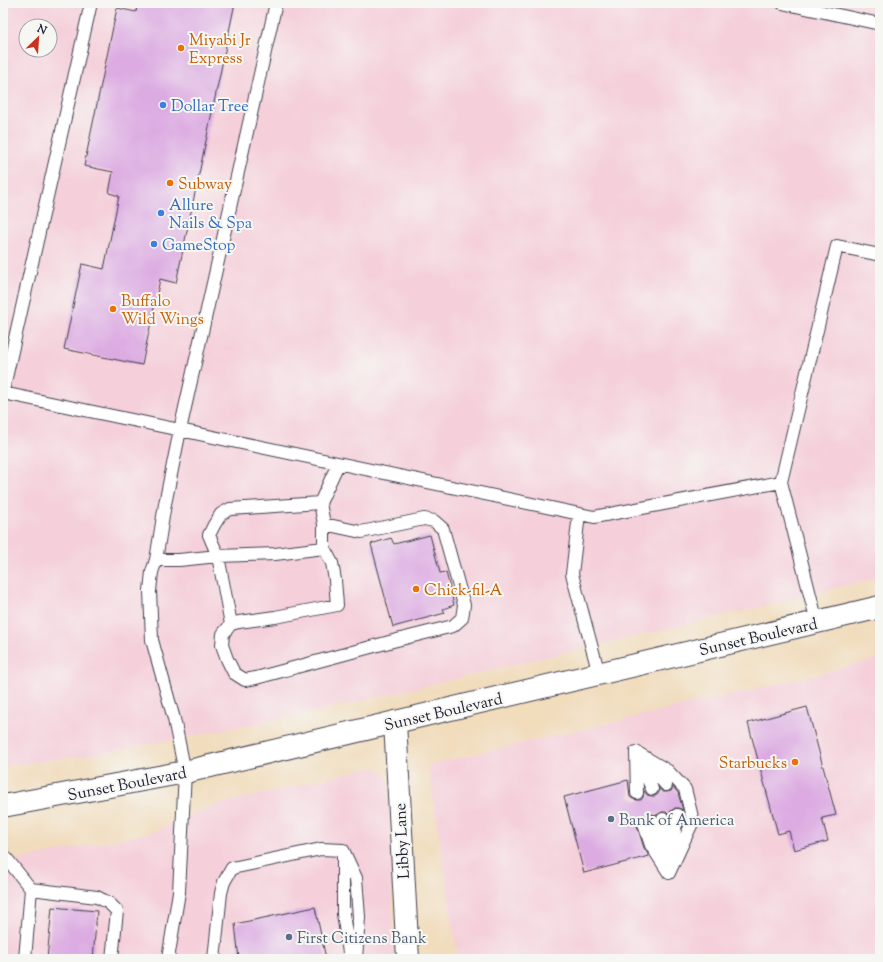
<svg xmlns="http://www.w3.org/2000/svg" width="883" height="962" viewBox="0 0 883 962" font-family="'Sorts Mill Goudy',serif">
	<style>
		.built { fill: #f5cfda; fill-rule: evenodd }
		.building { fill: #dcabe2 }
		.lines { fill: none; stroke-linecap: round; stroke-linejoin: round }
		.lane-casing { stroke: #413e4e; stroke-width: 14 }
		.street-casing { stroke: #413e4e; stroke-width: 24 }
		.primary-casing { stroke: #413e4e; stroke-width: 24 }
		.lane { stroke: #fff; stroke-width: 12 }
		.street { stroke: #fff; stroke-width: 22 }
		.primary { stroke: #fff; stroke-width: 22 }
		.food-dot { fill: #e8710a; stroke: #f6f6f2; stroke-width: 1.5 }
		.shop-dot { fill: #3f7fe0; stroke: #f6f6f2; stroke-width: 1.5 }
		.service-dot { fill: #5c6f8a; stroke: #f6f6f2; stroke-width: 1.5 }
		.labels { text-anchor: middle; stroke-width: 4; stroke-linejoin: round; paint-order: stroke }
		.food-label { font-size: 16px; fill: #c56008; stroke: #f6f6f2; text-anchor: start }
		.shop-label { font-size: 16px; fill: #366cbe; stroke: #f6f6f2; text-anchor: start }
		.street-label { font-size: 16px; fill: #22223b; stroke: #f6f6f2 }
		.service-label { font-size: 16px; fill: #4e5e75; stroke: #f6f6f2; text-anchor: start }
	</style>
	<rect width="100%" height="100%" fill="#f6f6f2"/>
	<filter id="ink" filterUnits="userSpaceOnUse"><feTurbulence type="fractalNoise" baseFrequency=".025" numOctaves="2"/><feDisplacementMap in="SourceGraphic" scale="8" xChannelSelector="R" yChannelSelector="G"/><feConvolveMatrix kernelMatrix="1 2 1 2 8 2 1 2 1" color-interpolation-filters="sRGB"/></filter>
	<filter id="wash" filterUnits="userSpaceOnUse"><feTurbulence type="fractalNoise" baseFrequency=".012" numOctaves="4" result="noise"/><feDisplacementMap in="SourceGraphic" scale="16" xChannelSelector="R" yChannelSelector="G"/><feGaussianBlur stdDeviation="0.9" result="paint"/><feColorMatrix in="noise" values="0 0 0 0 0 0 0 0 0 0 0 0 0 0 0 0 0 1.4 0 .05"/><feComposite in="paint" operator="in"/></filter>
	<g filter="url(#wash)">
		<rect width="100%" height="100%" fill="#f1dcbc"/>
		<!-- built -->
		<path class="built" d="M3,3H880V577L768,605L301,715L100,754L3,766ZM26,26H50V50H26Z
			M880,658V959H458L428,765L807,677Z
			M373,767L386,774L389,784L394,959H3V863L153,832L212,806Z"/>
		<g id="blocks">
			<!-- building -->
			<path class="building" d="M138,3H235L176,283L160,279L142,365L64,349L82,264L104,269L119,196L109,193L113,172L84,166L117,8L136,12Z
				M430,535L440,573L446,572L454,605L443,609L445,613L393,627L371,544L391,538L394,544Z
				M807,707L836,815L822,818L828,841L794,850L789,831L778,834L748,723Z
				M628,780L630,797L633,799L637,800H641L643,797L644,791L647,795L652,796H655L658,794L659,789L663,792H667L671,791L673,787L678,793L683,810L678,808H675L671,811L669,815L666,812H662L657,815L651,814L647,817H642L638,819L637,823V826L644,848L649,856L584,873L564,797Z
				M52,907L97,911L93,959H47Z
				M315,907L326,959H239L235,924Z"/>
		</g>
	</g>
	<g filter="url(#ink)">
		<use href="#blocks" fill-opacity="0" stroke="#413e4e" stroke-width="1"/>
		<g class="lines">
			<!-- lane casing -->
			<g class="lane-casing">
				<path id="lane" d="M276,3L180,430L594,517L781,482L817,622
					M782,3L880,24
					M3,391L91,3
					M3,393L180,430L165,504L156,560L152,572L150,591L152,640L174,719L185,772L179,892L168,959
					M781,482L837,246L880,255
					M579,514L572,574L599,674
					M324,548V524L320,503L338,464
					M156,560H179L218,556L275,554L324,548L332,563L335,580L337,605L275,617L239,622L231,624L223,634L222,645L227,659L234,673L245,680L256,678L393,641L453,626L462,618L464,605L443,529L434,521L424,519L361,532L324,524
					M231,624L218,556L209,535L214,525L221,514L230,509L320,503
					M636,752L668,771L685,789L693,821L669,873
					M636,752L637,793
					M640,761L652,789
					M644,761L666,785
					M663,819L667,854
					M653,821L660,844
					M644,824L651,845L669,873
					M343,850L356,878L359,917L356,959
					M3,854L31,889L25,959
					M343,855V914L350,959
					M671,860L677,815
					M31,889L97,897L109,903L117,911L112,959
					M214,959L221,893L224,882L232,868L321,849L343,850"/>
			</g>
			<!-- street casing -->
			<g class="street-casing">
				<path id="street" d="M395,722L408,959"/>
			</g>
			<!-- primary casing -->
			<g class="primary-casing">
				<path id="primary" d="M3,806L185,772L880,607"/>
			</g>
			<!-- lane -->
			<use href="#lane" class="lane"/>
			<!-- street -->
			<use href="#street" class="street"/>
			<!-- primary -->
			<use href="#primary" class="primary"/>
		</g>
	</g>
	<!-- markers -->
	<g class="food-dot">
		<circle cx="181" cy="48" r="4"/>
		<circle cx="170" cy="183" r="4"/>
		<circle cx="113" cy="309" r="4"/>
		<circle cx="416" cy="589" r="4"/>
		<circle cx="795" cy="762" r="4"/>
	</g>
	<g class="shop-dot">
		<circle cx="163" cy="105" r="4"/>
		<circle cx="161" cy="213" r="4"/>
		<circle cx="154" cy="244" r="4"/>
	</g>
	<g class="service-dot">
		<circle cx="611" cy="819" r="4"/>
		<circle cx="289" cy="937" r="4"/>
	</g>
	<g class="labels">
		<!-- food labels -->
		<g class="food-label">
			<text x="189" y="45">Miyabi Jr<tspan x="189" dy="18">Express</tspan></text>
			<text x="178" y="189">Subway</text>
			<text x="121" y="306">Buffalo<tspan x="121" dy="18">Wild Wings</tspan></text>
			<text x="424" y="595">Chick-fil-A</text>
			<text x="787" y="768" text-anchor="end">Starbucks</text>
		</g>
		<!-- shop labels -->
		<g class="shop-label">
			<text x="171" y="111">Dollar Tree</text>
			<text x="169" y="210">Allure<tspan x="169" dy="18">Nails &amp; Spa</tspan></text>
			<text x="162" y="250">GameStop</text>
		</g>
		<!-- street labels -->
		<g class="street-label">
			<text transform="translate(758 636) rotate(-13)" y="6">Sunset Boulevard</text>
			<text transform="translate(443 711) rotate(-13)" y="6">Sunset Boulevard</text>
			<text transform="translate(127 783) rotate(-11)" y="6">Sunset Boulevard</text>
			<text transform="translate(401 841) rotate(-93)" y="6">Libby Lane</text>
		</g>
		<!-- service labels -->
		<g class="service-label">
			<text x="619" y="825">Bank of America</text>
			<text x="297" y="943">First Citizens Bank</text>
		</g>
	</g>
	<!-- margin -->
	<rect width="883" height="962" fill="none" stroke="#f6f6f2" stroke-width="16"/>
	<!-- north arrow -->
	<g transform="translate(38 38) rotate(25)"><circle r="19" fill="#f6f6f2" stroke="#a1a1a9"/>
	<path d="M0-3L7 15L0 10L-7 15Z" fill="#c8321e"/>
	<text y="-6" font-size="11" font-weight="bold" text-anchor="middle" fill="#22223b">N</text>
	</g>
</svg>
